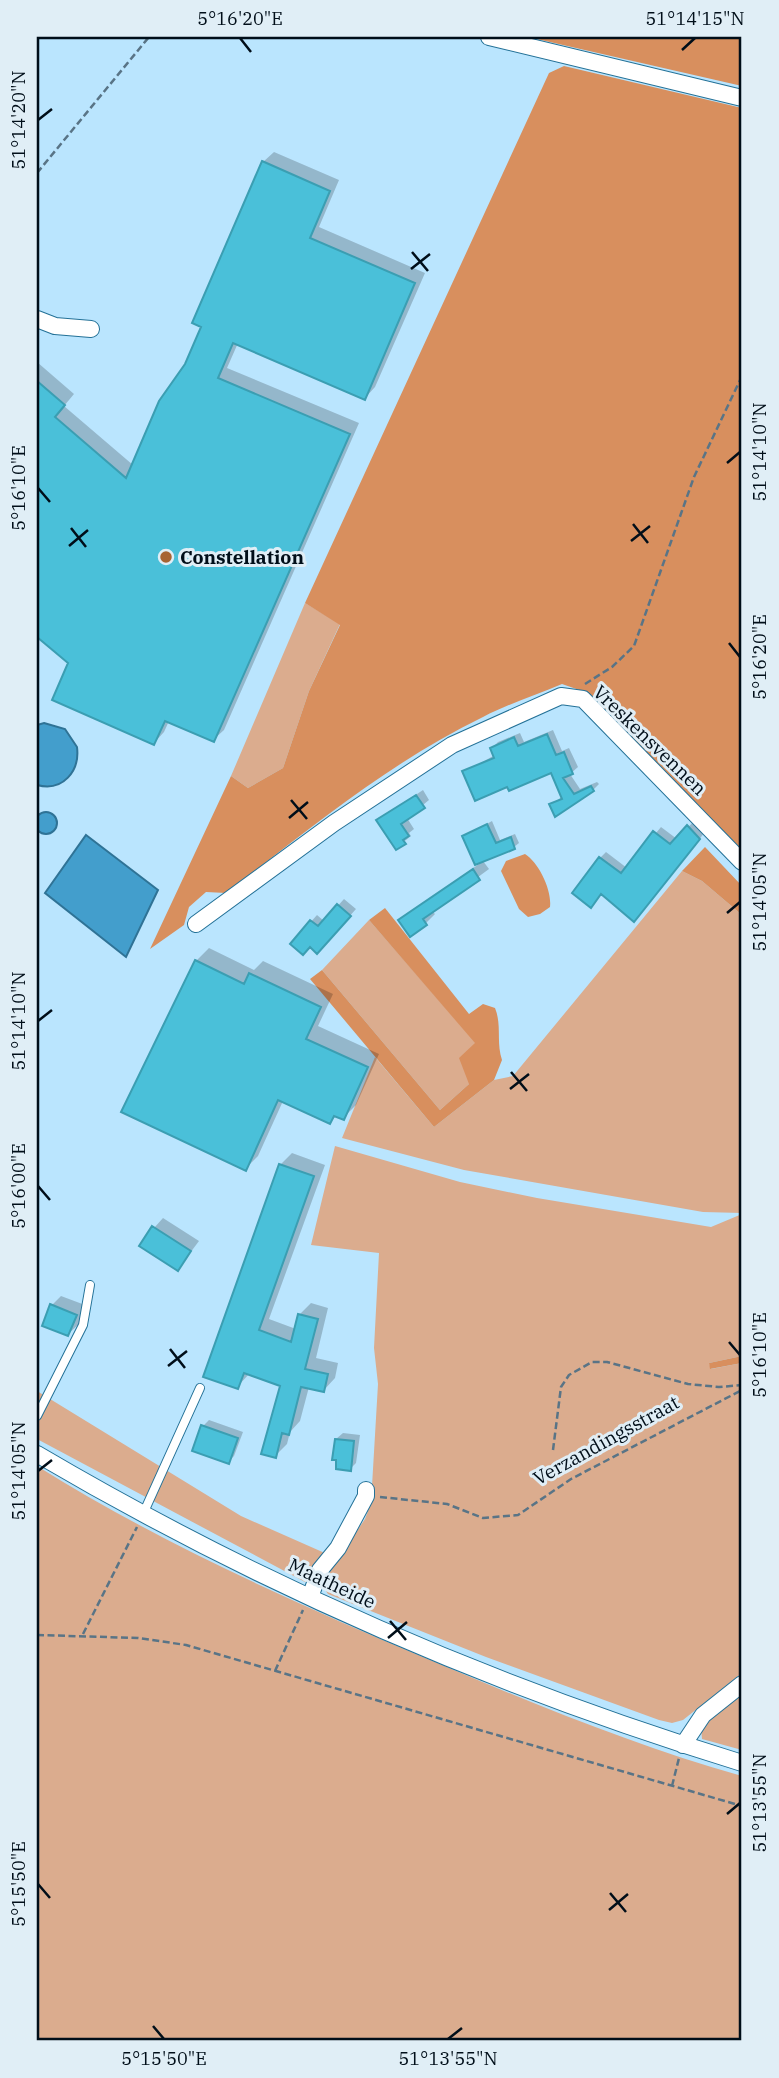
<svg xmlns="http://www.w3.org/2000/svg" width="779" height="2078" viewBox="0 0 779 2078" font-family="'IBM Plex Serif',serif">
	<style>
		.green { fill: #dbac8e }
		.forest { fill: #d88f5e }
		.water { fill: #439ecc; stroke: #2f7396; stroke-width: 2 }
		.shadow { fill: #0003 }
		.building { fill: #4ac0d9; stroke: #3b9eb2; stroke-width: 2 }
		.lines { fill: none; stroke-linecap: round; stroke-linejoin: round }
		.lane-casing { stroke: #237197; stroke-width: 10 }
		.street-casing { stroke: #237197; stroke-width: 18 }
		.path { stroke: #597486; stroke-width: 2.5; stroke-dasharray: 7 3.5; stroke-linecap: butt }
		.lane { stroke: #fff; stroke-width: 8 }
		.street { stroke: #fff; stroke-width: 16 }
		.ticks { fill: none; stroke: #000e19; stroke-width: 2.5 }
		.poi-dot { fill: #a76433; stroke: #e0eef6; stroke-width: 2.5 }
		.labels { text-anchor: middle; stroke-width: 6; stroke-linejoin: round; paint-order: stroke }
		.poi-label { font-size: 19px; font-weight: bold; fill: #000e19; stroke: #e0eef6; text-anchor: start }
		.street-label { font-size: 19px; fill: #000e19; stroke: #e0eef6 }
		.neatline { fill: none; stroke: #000e19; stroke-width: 2.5 }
		.ticks-label { font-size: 18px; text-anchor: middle; fill: #000e19 }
	</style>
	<rect width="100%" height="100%" fill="#bae5fe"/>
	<!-- green -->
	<path class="green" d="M305,603L340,624L309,691L283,768L248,788L231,776Z
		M682,871L702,881L742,915V1213L703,1212L464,1170L342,1138L375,1057L434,1127L494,1080L513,1076Z
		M369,920L476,1043L469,1084L440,1110L322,970Z
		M335,1146L460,1182L537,1198L711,1227L742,1214V1356L709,1363L711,1369L742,1363V1673L683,1720L672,1723L659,1720L486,1657L328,1594L321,1584L365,1519L371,1503L378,1384L374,1348L379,1253L311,1245Z
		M37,1391L241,1516L327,1554L305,1582L37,1439Z
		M37,1466C162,1544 295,1603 430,1660C532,1703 635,1746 742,1776V2041H37Z
		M742,1692V1750L702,1739L701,1727Z"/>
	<!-- forest -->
	<path class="forest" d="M528,37H742V86Z
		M564,66L742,108V853L588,693L562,684C536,695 508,704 483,717C390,762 308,830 226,893L206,892L189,907L184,925L150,949L231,776L248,788L283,768L309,691L340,625L305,603L549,73Z
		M705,847L742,886V915L702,881L682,871Z
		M525,854C539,863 552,890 550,907L540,914L528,917L519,909L501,871L506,861Z
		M385,908L469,1014L483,1004L495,1008C502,1025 496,1042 502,1060L494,1080L434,1127L310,979L322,970L440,1110L469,1084L459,1058L475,1043L369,920Z
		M742,1356V1363L710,1369L709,1363Z"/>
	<!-- water -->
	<path class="water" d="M44,723L65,729L77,747C80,771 63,792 37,785V725Z
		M35 823a11 11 0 1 1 22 0a11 11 0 1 1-22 0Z
		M86,835L158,890L126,957L45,893Z"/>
	<!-- shadow -->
	<path class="shadow" d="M274,152L339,180L319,227L425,273L375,387L365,398L238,343L227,368L359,423L224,730L213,740L169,721L164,732L154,743L37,635V362L74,394L64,406L133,465L187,364L263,162Z
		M553,730L562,751L569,748L578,767L570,774L580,789L597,782L599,784L593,790L551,805L563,796L552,770L508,785L464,772L495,755L492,748L498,742L520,733L524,742Z
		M423,790L429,800L407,818L414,829L409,833L411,836L396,848L378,820Z
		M492,821L500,840L515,834L519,843L514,847L464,837Z
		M694,821L705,832L640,914L600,858L606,852L627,868L661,827L677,839Z
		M483,861L489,869L432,911L435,914L425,924L401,920Z
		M344,899L356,909L323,946L292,943L317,915L324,921Z
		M209,948L254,970L263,961L333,994L318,1026L379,1054L356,1105L343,1118L337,1115L330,1122L283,1101L258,1156L245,1169L196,961Z
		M292,1153L325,1165L269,1319L296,1329L299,1315L311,1303L328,1308L316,1358L338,1363L335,1378L324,1390L309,1387L300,1421L290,1432L287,1444L275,1456L282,1385L250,1373L237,1387L280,1165Z
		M163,1218L199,1241L178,1269L154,1228Z
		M61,1296L85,1305L78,1325L68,1334L52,1305Z
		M209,1420L243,1432L234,1456L228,1462L203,1426Z
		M343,1433L360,1435L356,1463L350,1469L336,1439Z"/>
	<!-- building -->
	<path class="building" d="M262,161L330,191L310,238L415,283L365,400L233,343L218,378L350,434L214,742L165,721L154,745L52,700L68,663L37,637V381L65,405L55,417L126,478L159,401L185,364L201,327L192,323Z
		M547,734L556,755L564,752L573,774L563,778L574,794L591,786L594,791L555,817L549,804L562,799L551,773L509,791L507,787L475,801L462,771L494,758L490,748L514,737L518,746Z
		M416,795L425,808L401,824L409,836L403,840L406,844L396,850L376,820Z
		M487,824L496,843L511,837L515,849L475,865L462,836Z
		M687,825L700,839L634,922L601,894L591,908L572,893L599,857L621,873L653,831L670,844Z
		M473,869L480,880L423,919L427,925L410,937L398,920Z
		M337,904L351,916L317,954L310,947L303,955L290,944L310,920L318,926Z
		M195,960L244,984L249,973L321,1007L306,1039L368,1067L344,1120L334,1116L330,1124L278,1100L246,1171L121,1112Z
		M279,1164L314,1176L259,1330L291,1342L298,1314L318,1319L305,1369L328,1374L324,1392L301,1387L289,1435L282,1433L276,1458L261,1454L280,1386L244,1373L238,1389L203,1377Z
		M152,1226L191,1251L178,1271L139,1246Z
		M50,1304L77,1315L68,1336L42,1326Z
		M201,1425L238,1438L229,1464L192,1451Z
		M335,1439L354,1441L351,1471L336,1469V1460H332Z"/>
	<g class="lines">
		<!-- lane casing -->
		<g class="lane-casing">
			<path id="lane" d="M37,1416L83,1325L90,1285
				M143,1514L200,1388"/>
		</g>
		<!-- street casing -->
		<g class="street-casing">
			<path id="street" d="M489,37L742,98
				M37,319L55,326L91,329
				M196,924L334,823L452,745L561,696L583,699L742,862
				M37,1454C258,1584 497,1688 742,1763
				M310,1597L320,1570L338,1548L366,1496V1490
				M683,1745L703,1715L742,1684"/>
		</g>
		<!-- path -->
		<path class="path" d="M37,173L149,37
			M585,684L612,667L634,646L694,477L742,376
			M553,1450L561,1387L569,1375L592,1362H607L688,1384L719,1387L742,1385
			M380,1497L447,1504L483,1518L518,1515L571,1479L742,1390
			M83,1634L137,1527
			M37,1635L138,1638L186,1645L742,1806
			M275,1671L303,1610
			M672,1786L679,1758"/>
		<!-- lane -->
		<use href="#lane" class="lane"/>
		<!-- street -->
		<use href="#street" class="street"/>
	</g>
	<!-- ticks -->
	<path class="ticks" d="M240,38L251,52M682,50L695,38M38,120L52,109M412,252L428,271M411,269L430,254M727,463L740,452M38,488L50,502M633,524L648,543M71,528L86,547M631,541L650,526M69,546L88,530M729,643L740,657M291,800L307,819M289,818L308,802M727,913L740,902M38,1021L52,1010M511,1072L527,1091M510,1089L529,1074M38,1186L50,1200M729,1342L740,1355M170,1349L185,1368M168,1366L187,1351M38,1471L52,1460M390,1621L406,1640M388,1638L407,1622M727,1814L740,1803M38,1884L50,1898M610,1893L626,1912M609,1910L628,1894M153,2026L164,2039M448,2039L462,2028"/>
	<!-- markers -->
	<circle class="poi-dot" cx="166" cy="557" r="7"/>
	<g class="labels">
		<!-- poi labels -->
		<g class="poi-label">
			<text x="180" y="564">Constellation</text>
		</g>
		<!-- street labels -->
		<g class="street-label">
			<text transform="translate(650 740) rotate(44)" y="7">Vreskensvennen</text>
			<text transform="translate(606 1440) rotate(-29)" y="7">Verzandingsstraat</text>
			<text transform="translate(332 1583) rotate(25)" y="7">Maatheide</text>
		</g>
	</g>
	<!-- border -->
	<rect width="779" height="2078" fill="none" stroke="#e0eef6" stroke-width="77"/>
	<rect x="38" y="38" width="702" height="2001" class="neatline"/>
	<g class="ticks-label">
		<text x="240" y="25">5°16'20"E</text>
		<text x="695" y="25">51°14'15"N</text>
		<text transform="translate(19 120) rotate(-90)" y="6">51°14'20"N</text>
		<text transform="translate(760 452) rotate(-90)" y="6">51°14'10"N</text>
		<text transform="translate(19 488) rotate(-90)" y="6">5°16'10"E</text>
		<text transform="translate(760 657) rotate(-90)" y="6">5°16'20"E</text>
		<text transform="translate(760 902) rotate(-90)" y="6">51°14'05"N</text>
		<text transform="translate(19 1021) rotate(-90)" y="6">51°14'10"N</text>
		<text transform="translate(19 1186) rotate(-90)" y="6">5°16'00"E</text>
		<text transform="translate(760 1355) rotate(-90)" y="6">5°16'10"E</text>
		<text transform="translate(19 1471) rotate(-90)" y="6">51°14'05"N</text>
		<text transform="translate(760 1803) rotate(-90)" y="6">51°13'55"N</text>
		<text transform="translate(19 1884) rotate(-90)" y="6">5°15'50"E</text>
		<text x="164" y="2065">5°15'50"E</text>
		<text x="448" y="2065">51°13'55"N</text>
	</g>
</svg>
